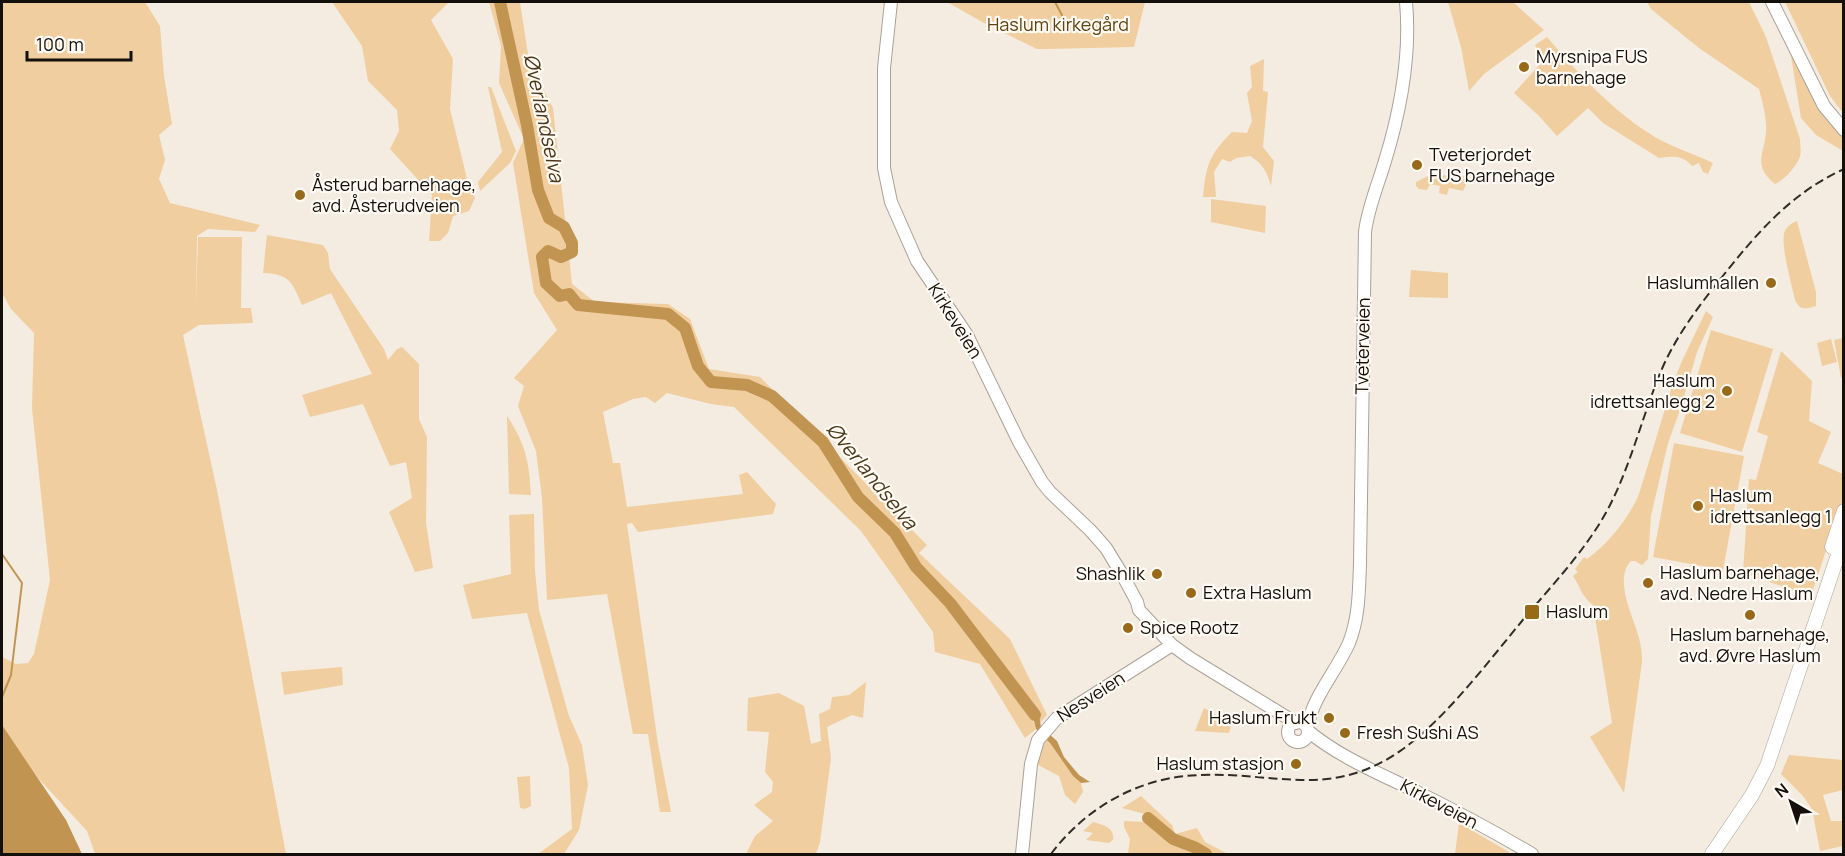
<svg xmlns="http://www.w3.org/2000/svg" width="1845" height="856" viewBox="0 0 1845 856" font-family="Manrope,sans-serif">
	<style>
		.green { fill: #f0ce9f }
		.water { fill: #c19452 }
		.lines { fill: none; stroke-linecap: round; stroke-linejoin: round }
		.stream { stroke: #c19452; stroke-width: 2 }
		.river { stroke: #c19452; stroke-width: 12 }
		.secondary-casing { stroke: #aaa297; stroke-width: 14 }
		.primary-casing { stroke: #aaa297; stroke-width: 15 }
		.secondary { stroke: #fff; stroke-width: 12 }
		.primary { stroke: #fff; stroke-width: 14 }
		.rail { stroke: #302c27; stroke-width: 2; stroke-dasharray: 9 4.5; stroke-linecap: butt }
		.poi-dot { fill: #976919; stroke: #fffaf3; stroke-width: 2 }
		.labels { text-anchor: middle; stroke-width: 4.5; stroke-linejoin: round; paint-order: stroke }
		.park-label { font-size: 18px; fill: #62420f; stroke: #fffaf3 }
		.poi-label { font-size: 18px; fill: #13100c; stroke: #fffaf3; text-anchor: start }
		.street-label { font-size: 18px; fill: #13100c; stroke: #fffaf3 }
		.water-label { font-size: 20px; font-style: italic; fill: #4a3619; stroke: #fffaf3 }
	</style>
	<rect width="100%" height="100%" fill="#f4ece1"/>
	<!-- green -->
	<path class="green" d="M2,2H145L160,26L164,76L172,124L159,135L165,160L159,179L170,203L260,225L255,232L208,229L197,236L196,307L198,237H242L241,308H251L253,323L199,325L183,335L217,490L286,854H95L87,831L39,779L2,729V657L16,664L28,663L34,654L50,580L32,408L34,333L11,309L2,293Z
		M332,2H449L431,20L453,59L450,109L469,187L475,198L469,211L453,216L448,233L440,241H429L432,195L390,149L399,131L397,110L368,81L362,46Z
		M489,2H520L529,61L553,108L572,284L595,302L668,304L690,319L709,369L760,377L927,545L919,553L1010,639L1047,715L1040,723L1038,709L1030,699V712L1036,729L1025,738L980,664L935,652L933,632L861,531L734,407L711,404L667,393L655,403L646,397L633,399L603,412L613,463H620L627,507L743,494L739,475L747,472L776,504L773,514L638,532L632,523L627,524L658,744L671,812H660L648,734H633L607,594L547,600L542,498L536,451L518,406L524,386L514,378L557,330L534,293L513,163L524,139L499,83L501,46Z
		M947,2H1145L1134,47L1046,49H1037L984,23Z
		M1448,2H1513L1544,30L1484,74L1469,91L1461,47Z
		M1647,2H1749L1766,37L1800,139C1800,146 1802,153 1799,159C1795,168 1784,180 1775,184C1750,164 1767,151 1766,127C1766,114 1762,101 1759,89L1699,48L1651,9Z
		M1785,2H1843V113L1830,96Z
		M1547,37C1576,71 1609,107 1647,132C1666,145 1692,153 1713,163L1708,174L1703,172L1699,163L1692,166C1683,155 1673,156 1659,158L1603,123L1588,108L1557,136L1539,116L1514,93L1543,61L1535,45Z
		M1790,50L1824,117L1843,138V151L1816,135L1801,118Z
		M1264,59L1263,91L1268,92L1263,147L1274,161L1271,186C1267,172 1263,164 1250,156L1236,158L1230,162L1222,159L1214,172L1216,197H1203C1206,165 1209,155 1232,132L1247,133L1252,121L1247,93L1252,87L1250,66Z
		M488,87H491L516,151L510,163L480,191L478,182L502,152Z
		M1430,175L1470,176L1463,191L1449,188L1447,195L1439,193L1440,186L1430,184L1427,190L1419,189L1416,186V182Z
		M1211,199L1266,206L1265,233L1211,222Z
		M1797,221L1816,292V306C1806,309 1800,311 1795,300C1792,286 1781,247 1784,234C1785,228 1791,223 1797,221Z
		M267,235L323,245L328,253L330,269L384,349L388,360L397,349L402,347L419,364V419L427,437L426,523L433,568L415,572L389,512L412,498L406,462L390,466L363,404L310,417L302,395L372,374L331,293L302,305C292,282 290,274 263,273Z
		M1411,270L1448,273V298L1409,297Z
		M1706,311L1713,317L1697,352L1680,410L1668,443L1651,516L1648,559L1642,565L1635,561H1631C1613,579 1634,618 1639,638C1641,646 1642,654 1642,662L1624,793L1590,737L1612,723L1593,605C1581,596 1581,588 1573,576L1578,572L1575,569L1584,557L1587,559C1608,544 1629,518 1639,494L1673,383L1682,361Z
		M1711,330L1773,349L1742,452L1680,433Z
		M1843,338V377L1841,378L1834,340Z
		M1831,339L1837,362L1822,366L1817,343Z
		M1781,351L1812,381L1809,421L1831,432L1818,463L1843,474V499L1811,596L1743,573L1749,479L1756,480L1768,436L1757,432Z
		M507,416C526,445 529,461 531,495L509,494Z
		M1674,443L1744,456L1723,570L1653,557Z
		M534,514L535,571L539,610L569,716L582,745L588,785L579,830L564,854H538L572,829L569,768L527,613L472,619L463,585L511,574L509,515Z
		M342,667L343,685L284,695L281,672Z
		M866,682L863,718L852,715L827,727L831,758L820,842L816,854H746L755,836L773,821L754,805L772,792L773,782L765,772L769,732L747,731L748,698L779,693L804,706L811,744L821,741L819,714L830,709L832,697L849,695Z
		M1204,708L1232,723L1229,733L1195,731Z
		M1047,739L1073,776L1081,783L1083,792L1075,804L1065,795L1059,776L1038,765C1035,756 1042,747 1047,739Z
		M1789,755L1843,760V790L1823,795L1831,821H1843V846L1820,851L1812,809L1803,796L1781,774Z
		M530,776L531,806L525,809L520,808L517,777Z
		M1141,796L1172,825L1175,834L1197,828L1205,842L1228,854H1128L1130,839L1124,827V821L1144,822L1149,815L1122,808Z
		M1093,822C1103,825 1115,827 1113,840L1109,843L1086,840L1093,833L1083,831Z
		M1459,823L1509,852L1508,854H1455Z"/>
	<!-- water -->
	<path class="water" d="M1029,699L1038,709L1041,727L1057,741L1064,757L1079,775L1090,782L1081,783L1073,776L1050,743L1036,729L1033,717L1023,704Z
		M2,725L66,820L82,854H2Z"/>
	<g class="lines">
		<!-- stream -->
		<path class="stream" d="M1055,2L1064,19L1062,30
			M2,554L22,583L11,675L2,697"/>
		<!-- river -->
		<path class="river" d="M500,2L527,125L538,190L549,218L564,227L572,243V252L561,257L548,251L542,257L546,283L560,296L569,294L578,305L668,314L685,328L698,366L711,382L747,385L772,396L823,442L858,497L895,533L916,567L950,603L1035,715
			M1148,818L1173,839L1194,847L1206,854"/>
		<!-- secondary casing -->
		<g class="secondary-casing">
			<path id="secondary" d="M891,2L884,68V168L891,202L917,261L967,335L1019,442L1042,482L1050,492L1090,530L1106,548L1123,576L1137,602L1139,610L1172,645L1190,658L1296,723
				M1772,2L1824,106L1844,130
				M1288 732a10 10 0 1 1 20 0a10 10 0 1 1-20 0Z
				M1307,728C1313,696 1336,672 1349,643C1359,618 1359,591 1360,564L1365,232C1368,207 1378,185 1385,161C1401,109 1411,56 1406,2
				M1308,731C1338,756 1376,772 1411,789C1452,809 1493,831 1532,854
				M1022,854L1031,764L1038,740L1057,718L1172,645"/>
		</g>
		<!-- primary casing -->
		<g class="primary-casing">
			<path id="primary" d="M1832,547L1844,511
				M1712,854L1752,795L1767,766L1844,537"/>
		</g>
		<!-- secondary -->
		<use href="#secondary" class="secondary"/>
		<!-- primary -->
		<use href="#primary" class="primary"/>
		<!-- rail -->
		<path class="rail" d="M1051,854C1086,807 1141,776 1201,775C1277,772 1332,800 1403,749C1446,718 1488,662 1522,621C1552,585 1586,550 1608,509C1631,465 1642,417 1661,371C1676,336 1698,307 1722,277C1757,233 1791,193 1844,169"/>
	</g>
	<!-- markers -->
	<g class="poi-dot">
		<circle cx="1524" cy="67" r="6"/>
		<circle cx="1417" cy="165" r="6"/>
		<circle cx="300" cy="195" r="6"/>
		<circle cx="1771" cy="283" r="6"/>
		<circle cx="1727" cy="391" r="6"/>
		<circle cx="1698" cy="506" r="6"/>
		<circle cx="1157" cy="574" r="6"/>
		<circle cx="1648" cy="583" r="6"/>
		<circle cx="1191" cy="593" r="6"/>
		<rect x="1524" y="604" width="16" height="16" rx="3"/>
		<circle cx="1750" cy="615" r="6"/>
		<circle cx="1128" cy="628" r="6"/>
		<circle cx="1329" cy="718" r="6"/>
		<circle cx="1345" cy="733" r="6"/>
		<circle cx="1296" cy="764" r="6"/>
	</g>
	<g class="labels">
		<!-- park labels -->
		<g class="park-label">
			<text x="1058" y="31">Haslum kirkegård</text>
		</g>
		<!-- poi labels -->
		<g class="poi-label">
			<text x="1536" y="63">Myrsnipa FUS<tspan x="1536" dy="21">barnehage</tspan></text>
			<text x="1429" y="161">Tveterjordet<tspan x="1429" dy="21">FUS barnehage</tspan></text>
			<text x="312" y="191">Åsterud barnehage,<tspan x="312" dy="21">avd. Åsterudveien</tspan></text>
			<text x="1759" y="289" text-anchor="end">Haslumhallen</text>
			<text x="1715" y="387" text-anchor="end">Haslum<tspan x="1715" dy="21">idrettsanlegg 2</tspan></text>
			<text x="1710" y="502">Haslum<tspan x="1710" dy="21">idrettsanlegg 1</tspan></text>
			<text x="1660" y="579">Haslum barnehage,<tspan x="1660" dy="21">avd. Nedre Haslum</tspan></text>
			<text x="1145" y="580" text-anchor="end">Shashlik</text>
			<text x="1203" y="599">Extra Haslum</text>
			<text x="1546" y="618">Haslum</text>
			<text x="1140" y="634">Spice Rootz</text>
			<text x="1750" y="641" text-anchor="middle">Haslum barnehage,<tspan x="1750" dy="21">avd. Øvre Haslum</tspan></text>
			<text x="1317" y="724" text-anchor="end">Haslum Frukt</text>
			<text x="1357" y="739">Fresh Sushi AS</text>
			<text x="1284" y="770" text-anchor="end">Haslum stasjon</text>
		</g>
		<!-- street labels -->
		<g class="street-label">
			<text transform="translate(955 321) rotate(58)" y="6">Kirkeveien</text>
			<text transform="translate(1363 346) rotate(-89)" y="6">Tveterveien</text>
			<text transform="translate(1091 697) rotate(-33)" y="6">Nesveien</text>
			<text transform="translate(1439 804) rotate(28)" y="6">Kirkeveien</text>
		</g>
		<!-- water labels -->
		<g class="water-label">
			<text transform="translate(544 118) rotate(78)" y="7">Øverlandselva</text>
			<text transform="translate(872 476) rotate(51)" y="7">Øverlandselva</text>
		</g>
	</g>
	<!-- border -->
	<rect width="1845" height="856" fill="none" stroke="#13100c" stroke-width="6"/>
	<!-- north arrow -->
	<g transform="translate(1791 802) rotate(321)" stroke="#fffaf3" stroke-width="4.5" paint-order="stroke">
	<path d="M0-4.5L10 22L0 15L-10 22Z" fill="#13100c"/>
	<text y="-9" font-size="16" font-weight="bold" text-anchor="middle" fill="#13100c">N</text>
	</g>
	<!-- scale -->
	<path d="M27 51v9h104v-9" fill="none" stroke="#13100c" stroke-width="3"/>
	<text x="36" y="51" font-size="18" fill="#13100c" stroke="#fffaf3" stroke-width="4.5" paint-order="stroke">100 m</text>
</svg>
